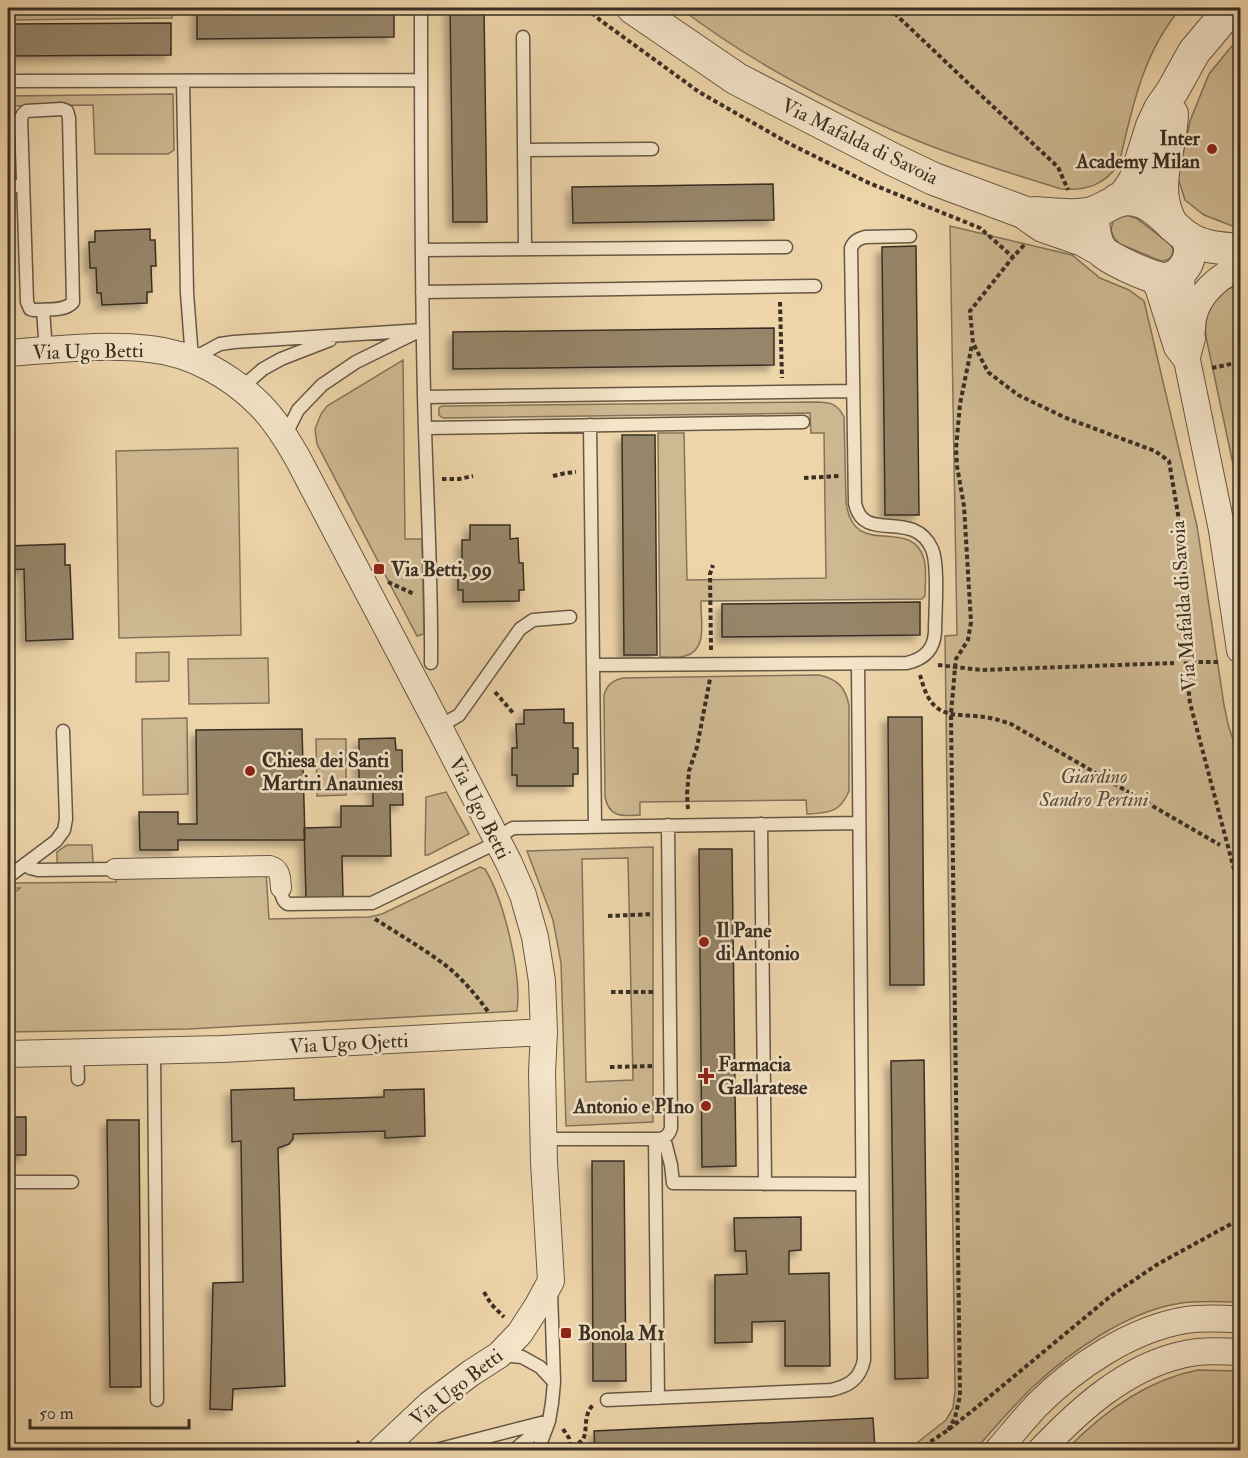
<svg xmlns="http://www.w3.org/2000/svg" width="1248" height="1458" viewBox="0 0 1248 1458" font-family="'IM FELL Double Pica',serif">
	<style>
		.green { fill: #cfb993; stroke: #84745b; stroke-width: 1.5; fill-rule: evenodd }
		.building { fill: #978569; stroke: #392f23; stroke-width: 1.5; filter: url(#shadow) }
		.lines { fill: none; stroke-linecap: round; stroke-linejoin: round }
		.service-casing { stroke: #665845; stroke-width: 15 }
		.pedestrian-casing { stroke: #665845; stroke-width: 22 }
		.minor-casing { stroke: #665845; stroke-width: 28 }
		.tertiary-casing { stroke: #665845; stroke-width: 34 }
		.path { stroke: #392f23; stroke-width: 4; stroke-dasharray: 4.5 3; stroke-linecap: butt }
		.service { stroke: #f4e4c8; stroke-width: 12 }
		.pedestrian { stroke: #f4e4c8; stroke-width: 20 }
		.minor { stroke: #f4e4c8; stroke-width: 26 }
		.tertiary { stroke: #f4e4c8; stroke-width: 32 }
		.poi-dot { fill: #8f2418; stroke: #f4e4c8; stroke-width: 2 }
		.labels { text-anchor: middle; stroke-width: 5; stroke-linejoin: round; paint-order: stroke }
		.poi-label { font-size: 20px; font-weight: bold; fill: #392f23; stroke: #f4e4c8; text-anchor: start }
		.street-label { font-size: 20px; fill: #392f23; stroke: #f4e4c8 }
		.park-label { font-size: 20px; font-style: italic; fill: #574b39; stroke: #f4e4c8 }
	</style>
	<defs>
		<filter id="shadow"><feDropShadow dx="-5.5" dy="5.5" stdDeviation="3" flood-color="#0004"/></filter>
	</defs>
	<rect width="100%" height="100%" fill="#eed5aa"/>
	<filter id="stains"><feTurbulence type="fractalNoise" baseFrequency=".00333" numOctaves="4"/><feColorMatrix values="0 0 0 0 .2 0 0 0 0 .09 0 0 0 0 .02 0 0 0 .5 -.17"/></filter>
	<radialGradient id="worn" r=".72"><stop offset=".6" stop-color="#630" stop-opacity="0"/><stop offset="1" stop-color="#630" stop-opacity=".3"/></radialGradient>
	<!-- green -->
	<path class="green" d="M8,8H172V18L8,20Z
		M680,8H1181C1143,52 1132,108 1119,164C1104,185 1087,191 1061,189C1014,174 965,160 918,141C834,106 752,63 680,8Z
		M1240,36V229L1204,215L1185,200L1178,178L1190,121L1209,74Z
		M173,94L174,150L168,154H95L93,105L8,106V96Z
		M1126,215L1136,218L1170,244L1173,249C1173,257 1168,261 1161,261L1120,244L1114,238L1111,230L1113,221L1117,218Z
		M950,226L1072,255L1100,278L1129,290L1144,301L1197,526L1224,705L1228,724L1240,762V1302C1219,1302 1197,1300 1176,1304C1126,1313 1071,1351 1034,1386C1013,1406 994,1428 975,1450H908L946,1420L953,1408L955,1391L945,636L957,635Z
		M1240,285V497L1206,337C1203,313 1214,290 1240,285Z
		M403,360L405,539H422L424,634L417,636L317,444L315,429L321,414L327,406Z
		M817,402C830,402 838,404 844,417L846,501C852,562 911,514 924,559C927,570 925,584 925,596L922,599L701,601C700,619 709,650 685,656C677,658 668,657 660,657L658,433H684L687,580L826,578L824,433H811L810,413L443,418L439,415V408L442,406Z
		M238,448L241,635L119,638L116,451Z
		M169,652V681L136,682V653Z
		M268,658L269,703L189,704L188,659Z
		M819,675C837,679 846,687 849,706V791C840,813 828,813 807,814L806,800L640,802V815C623,816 609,818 605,797L604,696C606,685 613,680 623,678Z
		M187,718L188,794L143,795L142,719Z
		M316,739H346V795L317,796Z
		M446,792L469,834L428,855H425L426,797Z
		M67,845H92L93,863H57V852Z
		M653,847V1122L566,1126L561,963L553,920L527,851ZM628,858L633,1080L586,1082L582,859Z
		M480,867L485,869C504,900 522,975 517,1011L189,1029L8,1032V898L20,888H10L16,883L116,882V874L266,872L269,919L369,917L382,914Z
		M1198,1370L1240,1371V1450H1066C1102,1413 1146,1380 1198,1370Z"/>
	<!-- building -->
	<path class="building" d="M197,8H394V37L197,39Z
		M450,8H484L487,222H453Z
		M171,23V55L8,56V24Z
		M773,184L774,220L573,223L572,187Z
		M150,229V240H155L156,266H151L152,292H147V303L102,305L101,293H97L96,268H90L89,242H95V231Z
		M916,246L919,515H885L882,247Z
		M774,328V365L453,369V332Z
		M622,435H655L657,655H624Z
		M470,525H510V539L518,538L519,563H523L524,590H519V601L463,602V590H458V564H462V540H470Z
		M65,544V565H70L73,639L26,641L24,569L8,570V546Z
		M920,602V635L722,637V604Z
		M564,709V723H573V748H578V774H573V786H517V775H512V748H517L516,724H524V710Z
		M888,717H922L924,985H890Z
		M302,729L305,840H178V850H140L139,812H178V824H197L196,730Z
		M395,738L396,750H402L403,805H390L391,856H342L343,897L306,898L304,828L341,827V806H373V786L359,787V739Z
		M699,849H732L736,1166L702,1167Z
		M924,1060L928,1378L895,1379L891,1061Z
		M294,1088V1100L384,1097V1090L424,1089L425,1136L385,1138V1131L293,1134V1139L289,1144L278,1148L285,1386L233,1389L232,1410L210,1409L213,1283L243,1282L241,1141L232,1142L231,1090Z
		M8,1117H26V1155H8Z
		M107,1120H139L141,1387H110Z
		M592,1161H624L626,1381H593Z
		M801,1217V1250L789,1251V1274L829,1273L830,1366H785V1321L752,1322V1342L715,1343V1275L747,1274L746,1251H735L734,1218Z
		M873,1418L875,1450H595L594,1431Z"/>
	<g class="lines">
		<!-- service casing -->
		<g class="service-casing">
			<path id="service" d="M421,8C421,136 421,265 424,394C426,484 432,573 431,663
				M523,37L525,249
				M8,81L421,80
				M183,81L187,293L192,359L220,344L234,342L423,330
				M62,109L67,111L69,118L73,302C65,312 45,309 33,310L30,309L27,302L21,118L23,114L26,111Z
				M524,150L652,149
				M8,186H23
				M422,250L786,247
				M422,292L815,286
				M43,310L46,351
				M241,388L263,369L281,359L330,340
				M424,397L853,391
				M590,425L595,826
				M425,428L803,422
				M285,436L298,410L322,385L356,362L417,332
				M593,665L907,663C924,659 934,650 935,632C935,613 939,565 932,549C913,507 863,545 855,503L851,248C854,241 858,239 865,237L910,236
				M439,727L459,715L520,629L533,620L570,617
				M761,824L765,1184
				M496,838L513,828L859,823
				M25,864L30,868L38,870L115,869
				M8,877L56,841L64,830L66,819L63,731
				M281,888C281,895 282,901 288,904L372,903L498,842
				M154,1052L157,1400
				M77,1053L78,1079
				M664,1138L671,1165L673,1183L862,1184
				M544,1139H660C666,1137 669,1135 671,1128L668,825
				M655,1139L658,1398
				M8,1182H72
				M501,1355L522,1357L540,1367L554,1382
				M607,1400L831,1390C849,1386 860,1379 864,1360L858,664
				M436,1450L549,1421
				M514,1450L546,1424
				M538,1450L549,1421L552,1403L554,1382L551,1291"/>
		</g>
		<!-- pedestrian casing -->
		<g class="pedestrian-casing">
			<path id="pedestrian" d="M115,869L270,866C281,869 280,878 281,888"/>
		</g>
		<!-- minor casing -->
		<g class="minor-casing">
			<path id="minor" d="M1184,268L1181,276L1182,293L1192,338L1187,357
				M1149,275L1155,281L1159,290L1177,347L1187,360L1222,530L1240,650
				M1192,329C1192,298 1215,279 1240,266
				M8,353C54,350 104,343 150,349C191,353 231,376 259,404C275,420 286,438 297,457L439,727L509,863L523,895L535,937L542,981L544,1032L542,1072L544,1162L551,1281L538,1305L520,1333L499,1355L471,1373L430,1404L381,1450
				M8,1054L222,1049L544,1032
				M998,1450C1011,1435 1023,1420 1037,1405C1075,1367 1131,1329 1186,1320C1204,1317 1222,1319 1240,1319
				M1041,1450C1079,1410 1125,1368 1181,1355C1200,1350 1221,1351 1240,1352"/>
		</g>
		<!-- tertiary casing -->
		<g class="tertiary-casing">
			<path id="tertiary" d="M633,8L737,79L894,160L934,179L1023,212L1043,226L1083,240L1101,250
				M1172,114C1171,154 1150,186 1172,225
				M1117,200L1123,197L1128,191L1135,180L1152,126L1160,109L1173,90L1194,52L1231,8
				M1035,213C1052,214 1070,217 1087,214C1108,211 1114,194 1139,201C1156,205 1172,227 1187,237C1202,248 1222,248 1240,250
				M1094,229C1095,237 1097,245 1102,251C1109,259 1155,280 1165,279C1184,277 1197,253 1186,237"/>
		</g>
		<!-- path -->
		<path class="path" d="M586,8L600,20L699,92L790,144L869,183L980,228L1013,257
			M889,8L969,84L1058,167L1068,190
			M1024,245L1013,257L970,311L973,343L988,372L1018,395L1066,418L1155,451L1169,461L1179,520L1186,590L1185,656L1190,703L1240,892
			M780,302L782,378
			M1212,368L1240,362
			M553,476L566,473L576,472
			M804,478L839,476
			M442,479H459L473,476
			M388,582L414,594
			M711,650L710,574L713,565
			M1191,662H1221
			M938,665L981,670L1174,663
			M920,675C923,685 926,697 934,705C946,718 967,714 984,717C993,718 1002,721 1011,724L1220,845
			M495,692L514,714
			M688,809L687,794L689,771L697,747L710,679
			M1239,856L1240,857
			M608,916L653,914
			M375,919C400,935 426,950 449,968C464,981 477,996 489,1013
			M611,992H655
			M610,1067L654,1066
			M484,1292L491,1304L504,1317
			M563,1429L569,1438L571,1450
			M948,1430L955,1418L960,1396L951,714L955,668L956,659L968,640L971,622L964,506L957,466L956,449L960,404L972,345
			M571,1446C574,1445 578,1444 580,1442C590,1436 581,1417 593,1405
			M351,1450L360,1441
			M918,1450L948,1430L977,1407L1112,1295L1158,1264L1240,1219"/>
		<!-- service -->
		<use href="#service" class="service"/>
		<!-- pedestrian -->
		<use href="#pedestrian" class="pedestrian"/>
		<!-- minor -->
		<use href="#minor" class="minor"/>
		<!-- tertiary -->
		<use href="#tertiary" class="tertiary"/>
	</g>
	<!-- markers -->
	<g class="poi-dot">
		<circle cx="1212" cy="149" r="6"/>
		<rect x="373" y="563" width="12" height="12" rx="3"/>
		<circle cx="250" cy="771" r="6"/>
		<circle cx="704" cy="942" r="6"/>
		<path d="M703 1067h6v6h6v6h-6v6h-6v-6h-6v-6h6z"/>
		<circle cx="706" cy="1106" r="6"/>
		<rect x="560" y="1327" width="12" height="12" rx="3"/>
	</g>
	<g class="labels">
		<!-- poi labels -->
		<g class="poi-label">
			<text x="1200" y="145" text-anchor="end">Inter<tspan x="1200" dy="23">Academy Milan</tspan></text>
			<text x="391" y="576">Via Betti, 99</text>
			<text x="262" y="767">Chiesa dei Santi<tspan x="262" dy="23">Martiri Anauniesi</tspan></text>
			<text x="716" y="937">Il Pane<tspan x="716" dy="23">di Antonio</tspan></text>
			<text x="718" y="1071">Farmacia<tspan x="718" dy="23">Gallaratese</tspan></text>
			<text x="694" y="1113" text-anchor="end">Antonio e PIno</text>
			<text x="578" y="1340">Bonola M1</text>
		</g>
		<!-- street labels -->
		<g class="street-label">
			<text transform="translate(860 141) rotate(26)" y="7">Via Mafalda di Savoia</text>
			<text transform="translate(88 351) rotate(-1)" y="7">Via Ugo Betti</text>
			<text transform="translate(1183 606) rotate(-94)" y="7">Via Mafalda di Savoia</text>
			<text transform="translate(480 808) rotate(63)" y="7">Via Ugo Betti</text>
			<text transform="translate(349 1043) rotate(-3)" y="7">Via Ugo Ojetti</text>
			<text transform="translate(456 1387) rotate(-38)" y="7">Via Ugo Betti</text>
		</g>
		<!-- park labels -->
		<g class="park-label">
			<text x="1094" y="783">Giardino<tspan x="1094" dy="23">Sandro Pertini</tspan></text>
		</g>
	</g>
	<!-- margin -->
	<rect width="1248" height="1458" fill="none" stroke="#eed5aa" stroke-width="30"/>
	<rect x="9" y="9" width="1230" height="1440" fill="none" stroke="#392f23" stroke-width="3"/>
	<rect x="15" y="15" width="1218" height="1428" fill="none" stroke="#392f23" stroke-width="1.5"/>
	<!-- scale -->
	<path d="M30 1419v9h159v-9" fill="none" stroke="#392f23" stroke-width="3"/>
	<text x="39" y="1419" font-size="18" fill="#392f23" stroke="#f4e4c8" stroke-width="4.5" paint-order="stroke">50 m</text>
	<rect width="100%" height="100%" filter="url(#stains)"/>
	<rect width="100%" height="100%" fill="url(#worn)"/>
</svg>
